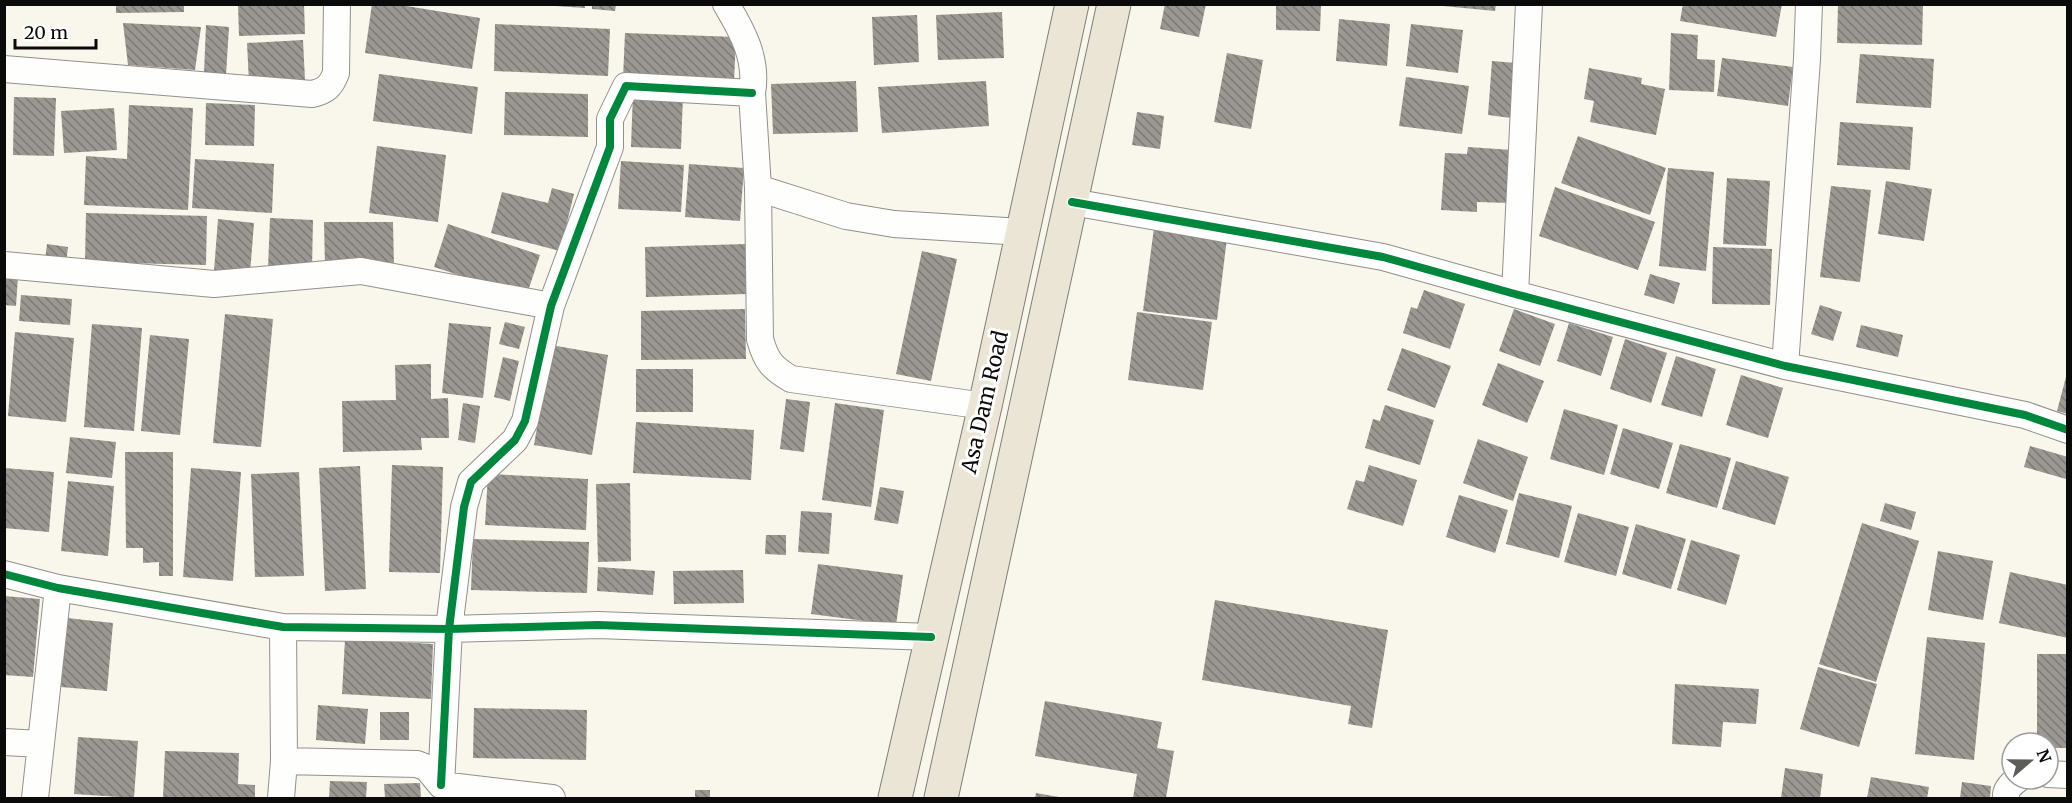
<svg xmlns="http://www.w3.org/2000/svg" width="2072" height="803" viewBox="0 0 2072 803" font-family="Merriweather,serif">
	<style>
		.building { fill: url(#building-back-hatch) }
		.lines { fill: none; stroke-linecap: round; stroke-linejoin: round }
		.minor-casing { stroke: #92908c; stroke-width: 28 }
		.primary-casing { stroke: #7f7e79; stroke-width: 35 }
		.minor { stroke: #fefefc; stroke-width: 26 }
		.primary { stroke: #ebe5d5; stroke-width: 33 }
		.cycleway-casing { stroke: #fff; stroke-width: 11 }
		.cycleway { stroke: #00873e; stroke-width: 8 }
		.labels { text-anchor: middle; stroke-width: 6; stroke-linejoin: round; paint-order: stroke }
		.street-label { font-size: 21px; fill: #0a0a0a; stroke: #fff }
	</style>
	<defs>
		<pattern id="building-back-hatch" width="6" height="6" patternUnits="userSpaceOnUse" patternTransform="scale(1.5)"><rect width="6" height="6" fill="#9b9893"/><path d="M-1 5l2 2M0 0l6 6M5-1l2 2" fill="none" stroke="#7d7a76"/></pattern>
	</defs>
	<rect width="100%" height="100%" fill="#f9f6ec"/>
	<!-- building -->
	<path class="building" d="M116,4H184V12L116,13Z
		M238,4H304L305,34L239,36Z
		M372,4H394L480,18L472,69L365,53Z
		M555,4H585V8L555,6Z
		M592,4H616L615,11L592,9Z
		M1165,4H1206L1199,37L1160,29Z
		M1444,4H1496L1495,11L1443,6Z
		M1683,4H1782L1776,37L1680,21Z
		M1276,5H1321L1320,31L1276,30Z
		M1838,5H1923L1922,45L1837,43Z
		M1002,12L1004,58L938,60L936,15Z
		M917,15L919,62L874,65L872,17Z
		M1339,19L1390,24L1387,66L1336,61Z
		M123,23L201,27L195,70L128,65Z
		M495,24L610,29L608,76L494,71Z
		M1411,24L1463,30L1458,73L1406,66Z
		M206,25L229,27L226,75L204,73Z
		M625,33L736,37L734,82L623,78Z
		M1671,33L1698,35L1697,59L1715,60L1714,92L1669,90Z
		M303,40L305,80L249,83L247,43Z
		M1227,53L1263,60L1251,129L1214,122Z
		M1860,54L1934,59L1931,108L1856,103Z
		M1722,58L1793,67L1788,106L1717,96Z
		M1492,61L1516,63L1511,118L1488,115Z
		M1589,68L1642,78L1641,84L1665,89L1656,135L1590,122L1594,101L1584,99Z
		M379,74L478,87L472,134L373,121Z
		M1406,77L1469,86L1462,134L1399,126Z
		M856,81L858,132L773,134L771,84Z
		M986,81L989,126L882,133L878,87Z
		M505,92L588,94V137L504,135Z
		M633,92L683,95L681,149L631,147Z
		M14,97L56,98L54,156L13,155Z
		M206,103L255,105L254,146L205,145Z
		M129,105L193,108L188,210L84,205L86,156L127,159Z
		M114,108L117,150L64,153L61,111Z
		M1137,112L1164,116L1160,149L1132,145Z
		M1840,122L1913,127L1910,170L1837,165Z
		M1578,136L1666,168L1650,215L1561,183Z
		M377,146L446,155L438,222L369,213Z
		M1468,147L1512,150L1509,203L1477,202V212L1441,210L1445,153L1467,154Z
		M195,159L274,164L272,213L192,208Z
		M621,161L684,165L681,212L618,209Z
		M689,164L744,168L740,221L685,217Z
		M1668,168L1714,172L1706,271L1659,266Z
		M1727,178L1770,181L1766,246L1723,244Z
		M1886,181L1932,189L1924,241L1878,234Z
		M1831,186L1871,190L1860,282L1820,277Z
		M1555,187L1655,222L1638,270L1539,236Z
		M552,188L574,194L560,251L491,233L502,192L548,203Z
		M86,213L207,216L206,265L85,262Z
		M270,218L313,220L312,269L268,268Z
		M218,219L254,223L250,274L214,271Z
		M324,222H393L394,266L325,267Z
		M448,224L540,255L526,297L434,267Z
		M1154,228L1227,238L1217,320L1143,311Z
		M47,244L68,247L66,263L45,261Z
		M746,244L747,294L646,297L645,247Z
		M1713,247L1772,249L1770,305L1712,304Z
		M922,251L957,259L931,381L896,374Z
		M1650,274L1680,283L1674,304L1644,295Z
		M4,276L18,277L16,306L4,305Z
		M1424,290L1465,304L1450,349L1403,333L1411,307L1417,309Z
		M21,295L72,299L70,325L19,321Z
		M1820,305L1842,312L1833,341L1811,334Z
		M745,309L746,359L641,360V311Z
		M1514,309L1555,324L1540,366L1499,351Z
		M1137,312L1212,322L1203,390L1128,380Z
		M225,314L273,319L261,447L213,443Z
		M505,322L525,327L519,349L499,344Z
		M449,323L491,327L483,398L442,393Z
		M1569,323L1613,337L1601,376L1557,361Z
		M92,324L142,328L134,431L84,427Z
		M1861,325L1903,335L1898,357L1856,347Z
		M15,332L74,338L66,422L8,416Z
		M150,335L189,339L180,435L141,431Z
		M1625,339L1667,353L1651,403L1610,389Z
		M551,345L608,355L592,455L534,445Z
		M1402,348L1451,366L1435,408L1387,390Z
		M1676,356L1716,369L1702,417L1661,405Z
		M503,357L519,361L510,401L494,397Z
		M1498,363L1544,381L1527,423L1482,405Z
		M431,364V399L448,398L449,438H421L422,450L343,452L342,401L396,400L395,365Z
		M636,369H693V412H636Z
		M2067,373H2068V414L2057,411Z
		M1741,375L1783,388L1768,438L1726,425Z
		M786,399L810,402L804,452L780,449Z
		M463,403L480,406L475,443L458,440Z
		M835,403L884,410L871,507L822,500Z
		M1385,405L1434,420L1420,465L1365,448L1373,419L1380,421Z
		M1564,409L1618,425L1604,475L1550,459Z
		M636,422L754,430L751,480L633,473Z
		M1623,428L1673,443L1659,489L1610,474Z
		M70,437L116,442L112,478L66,473Z
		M1478,439L1528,457L1513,501L1463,483Z
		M1680,444L1731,458L1717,508L1666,493Z
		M2030,446L2068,457L2066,479L2024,467Z
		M125,452H173V576H159V562L143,563V548H126Z
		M1736,461L1789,477L1775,525L1722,509Z
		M392,465L443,467L440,573L389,572Z
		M1369,465L1417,480L1403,526L1347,509L1356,480L1364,482Z
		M360,466L366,589L325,591L319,468Z
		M4,468L54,472L49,532L4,528Z
		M191,468L241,472L233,581L183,577Z
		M299,472L304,576L255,577L251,474Z
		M488,474L588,479L586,530L485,525Z
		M68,481L114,486L108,556L61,551Z
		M630,483L631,561L598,562L596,484Z
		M880,487L904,491L898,524L874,520Z
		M1519,493L1572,506L1559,558L1506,544Z
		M1459,495L1508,510L1495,553L1446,537Z
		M1885,503L1916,512L1911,530L1880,521Z
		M801,511L832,513L829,554L798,552Z
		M1578,513L1629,527L1616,576L1564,562Z
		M1862,523L1919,541L1876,682L1819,664Z
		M1636,524L1686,539L1671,589L1622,574Z
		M766,535H786V555L765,554Z
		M473,539L589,542L587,593L471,590Z
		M1691,540L1740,555L1726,605L1677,590Z
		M1938,551L1993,561L1983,620L1928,610Z
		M818,564L903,575L896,625L811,614Z
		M598,567L655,571L653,595L597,591Z
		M743,570L744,603L674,604L673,571Z
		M2010,572L2068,585V638L1999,623Z
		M4,596L40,599L33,677L4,675Z
		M1215,600L1388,630L1372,728L1348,724L1351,706L1202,680Z
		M67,618L113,623L107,691L61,687Z
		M1927,637L1985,643L1974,760L1915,754Z
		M345,639L433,644L431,699L342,694Z
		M2037,654H2068V748H2048V743H2037Z
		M1818,667L1877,684L1859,747L1800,729Z
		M1675,684L1759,689L1756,724L1723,722L1721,747L1672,744Z
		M1045,701L1162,722L1157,748L1174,751L1166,798H1133L1137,774L1035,756Z
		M318,705L368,709L365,744L316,740Z
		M474,708L587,710L586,760L473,758Z
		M380,712H409V740H380Z
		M78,737L138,741L134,798L74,794Z
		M165,751L239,753L238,784L255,785V798H163Z
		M1785,768L1823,774L1820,798H1781Z
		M1871,777L1929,787L1927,798H1867Z
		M330,781L367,782L366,798H329Z
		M1962,782L1991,786L1990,798H1960Z
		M420,783L421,798H385L384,784Z
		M695,790H710V798H695Z
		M1036,793L1059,797V798H1035Z"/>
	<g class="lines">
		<!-- minor casing -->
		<g class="minor-casing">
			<path id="minor" d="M726,4C743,32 758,60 752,93L758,188L846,216L894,224L1023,232
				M4,69L312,94C326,91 331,86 336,73L337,4
				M758,188L760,339C766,361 772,368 791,379L985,406
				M1072,202L1383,257L1515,294L1785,366L2025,415L2068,430
				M4,265L214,284L361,271L551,306
				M1515,294L1529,4
				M1785,366L1807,59L1809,4
				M4,574L58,588L283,627L449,629L598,625L931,637
				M4,742L41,744
				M284,761L417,764L427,768L441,785L552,798
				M2048,774L2068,775
				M441,785L449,629L464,507L471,482L515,440L525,421L551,306L610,147V119L626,86L752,93
				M35,798L58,588
				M281,798L284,761L283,627
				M2006,798C2005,790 2011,784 2018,779"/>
		</g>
		<!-- primary casing -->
		<g class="primary-casing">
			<path id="primary" d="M895,798L985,406L1072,4
				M941,798L1114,4"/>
		</g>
		<!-- minor -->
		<use href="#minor" class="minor"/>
		<!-- primary -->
		<use href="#primary" class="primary"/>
		<!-- cycleway casing -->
		<g class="cycleway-casing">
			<path id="cycleway" d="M1072,202L1383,257L1515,294L1785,366L2025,415L2068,430
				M4,574L58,588L283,627L449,629L598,625L931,637
				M441,785L449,629L464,507L471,482L515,440L525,421L551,306L610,147V119L626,86L752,93"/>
		</g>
		<!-- cycleway -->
		<use href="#cycleway" class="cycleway"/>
	</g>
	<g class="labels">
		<!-- street labels -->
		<g class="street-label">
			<text transform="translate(985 402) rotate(-77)" y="7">Asa Dam Road</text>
		</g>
	</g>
	<!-- border -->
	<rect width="2072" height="803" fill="none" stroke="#0a0a0a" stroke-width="12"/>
	<!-- north arrow -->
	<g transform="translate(2030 761) rotate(70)"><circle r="28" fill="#ffffff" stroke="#9d9d9d" stroke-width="1.5"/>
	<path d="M0-4.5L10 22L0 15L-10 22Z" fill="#5e5d59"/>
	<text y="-9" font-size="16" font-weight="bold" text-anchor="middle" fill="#0a0a0a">N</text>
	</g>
	<!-- scale -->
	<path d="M15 39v9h81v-9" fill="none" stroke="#0a0a0a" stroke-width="3"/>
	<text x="24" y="39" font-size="18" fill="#0a0a0a" stroke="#ffffff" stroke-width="4.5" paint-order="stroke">20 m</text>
</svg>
